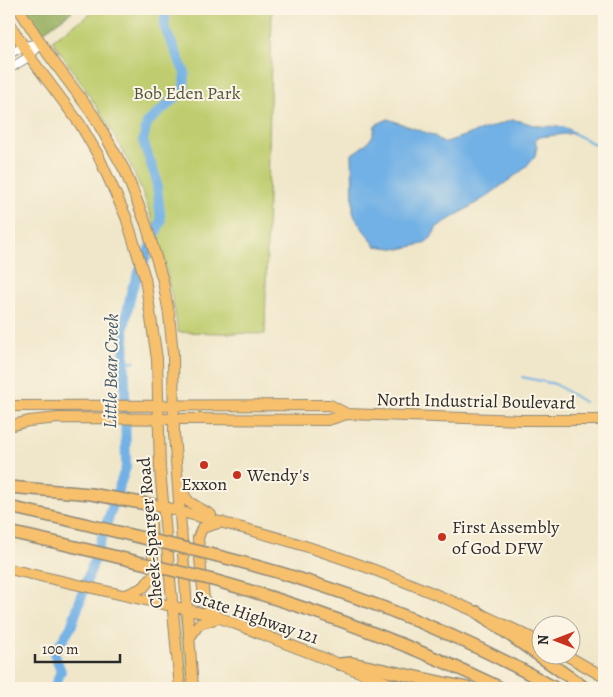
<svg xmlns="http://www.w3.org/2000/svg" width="613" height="697" viewBox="0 0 613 697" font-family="Alegreya,serif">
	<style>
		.green { fill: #bfcd6f; stroke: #757c4d }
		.forest { fill: #97b062; stroke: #616e46 }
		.water { fill: #72b1e5; stroke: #4e6e88 }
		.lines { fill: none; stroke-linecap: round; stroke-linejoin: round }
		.stream { stroke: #72b1e5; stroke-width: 2 }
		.river { stroke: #72b1e5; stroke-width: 10 }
		.minor-casing { stroke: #8e897a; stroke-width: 10 }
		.major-casing { stroke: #8e897a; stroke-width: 12 }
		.highway-casing { stroke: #8e897a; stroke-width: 14 }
		.minor { stroke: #fff; stroke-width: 8 }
		.major { stroke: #f7c06c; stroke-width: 10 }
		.highway { stroke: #f7c06c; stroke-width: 11 }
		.highway-bridge-casing { stroke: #8e897a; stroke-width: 14; stroke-linecap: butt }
		.highway-bridge { stroke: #f7c06c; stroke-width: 11 }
		.poi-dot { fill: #c8321e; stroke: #fcf5e5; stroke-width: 2 }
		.labels { text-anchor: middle; stroke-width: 4; stroke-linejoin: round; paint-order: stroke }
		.park-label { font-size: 18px; fill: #50543c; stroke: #fcf5e5 }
		.street-label { font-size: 18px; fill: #2b2b2b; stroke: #fcf5e5 }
		.poi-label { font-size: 18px; fill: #2b2b2b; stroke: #fcf5e5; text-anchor: start }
		.water-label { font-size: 19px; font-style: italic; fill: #445a6c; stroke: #fcf5e5 }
	</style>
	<rect width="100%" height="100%" fill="#fcf5e5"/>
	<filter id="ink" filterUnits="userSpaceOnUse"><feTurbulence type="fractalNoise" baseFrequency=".02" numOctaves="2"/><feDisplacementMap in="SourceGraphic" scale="10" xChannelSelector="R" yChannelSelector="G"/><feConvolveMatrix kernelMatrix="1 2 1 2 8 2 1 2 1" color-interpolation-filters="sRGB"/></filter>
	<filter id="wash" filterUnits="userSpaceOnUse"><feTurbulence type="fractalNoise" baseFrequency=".0096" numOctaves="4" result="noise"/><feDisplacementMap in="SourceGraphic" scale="20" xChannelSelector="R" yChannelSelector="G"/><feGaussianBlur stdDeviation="1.12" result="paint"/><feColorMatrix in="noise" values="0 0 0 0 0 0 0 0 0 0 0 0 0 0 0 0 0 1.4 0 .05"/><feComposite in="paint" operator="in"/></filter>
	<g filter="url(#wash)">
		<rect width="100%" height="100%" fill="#f0e7ca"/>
		<!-- green -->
		<path class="green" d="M98,9H272L265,334L178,332C170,282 159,232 139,184C117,133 83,86 52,40Z
			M181,611L185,612L190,688H186L178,613Z"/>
		<!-- forest -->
		<path class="forest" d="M25,9H75L42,33Z"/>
		<!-- water -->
		<path class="water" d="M388,119L435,136L443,143L512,120C522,120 530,125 540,126C558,128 557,122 575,133L539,137L535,141L537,146L535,156L524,169L486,197L437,227L431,238L423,244L400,249L375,246C368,234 356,223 353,212L352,154C363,146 375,140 375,125Z"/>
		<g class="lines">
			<!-- stream -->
			<path class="stream" d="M573,133L604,149
				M125,361L135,362
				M522,377L555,384L584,402"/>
			<!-- river -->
			<path class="river" d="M54,688L61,671L54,653L71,627L126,467L124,327L132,289L161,221L156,178L143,141L147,123L184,90L185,73L164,26L166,9"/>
		</g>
	</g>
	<g filter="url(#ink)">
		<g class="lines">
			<!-- minor casing -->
			<g class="minor-casing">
				<path id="minor" d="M9,54L24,46L41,43
					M9,69L30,56L41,43"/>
			</g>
			<!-- major casing -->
			<g class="major-casing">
				<path id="major" d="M19,9L48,54L94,116L125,171L146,224L163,281L169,314L173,354L174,434L193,688
					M9,23L33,61L80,124L98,155L126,217L145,278L157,359L160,469L180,688
					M9,406L330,405L347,414L523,420H604
					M9,426L29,421L58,418L328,420L347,414
					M179,488L189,502L211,515
					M164,507C206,519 249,529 292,542C377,568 461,603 540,642
					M9,569L215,616L401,688
					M126,595L144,587L154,574L150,509L145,503
					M215,616L204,599L198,538L202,528L222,522
					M190,637L199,624L218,618
					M564,654L604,677"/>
			</g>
			<!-- highway casing -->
			<g class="highway-casing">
				<path id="highway" d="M9,487L91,494L164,507
					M9,507L68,520
					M9,532L63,544
					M218,556C334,585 451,629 555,688
					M213,580C313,608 407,643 501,688
					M477,612L585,688
					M340,664L351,663L467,688"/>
			</g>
			<!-- minor -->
			<use href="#minor" class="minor"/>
			<!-- major -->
			<use href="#major" class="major"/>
			<!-- highway -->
			<use href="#highway" class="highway"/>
			<!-- highway-bridge casing -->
			<g class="highway-bridge-casing">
				<path id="highway-bridge" d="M68,520L218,556
					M63,544L213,580"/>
			</g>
			<!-- highway-bridge -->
			<use href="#highway-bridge" class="highway-bridge"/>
		</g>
	</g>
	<!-- markers -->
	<g class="poi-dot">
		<circle cx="204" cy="465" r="5"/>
		<circle cx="237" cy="475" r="5"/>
		<circle cx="442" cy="537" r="5"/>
	</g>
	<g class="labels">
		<!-- park labels -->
		<g class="park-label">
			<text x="187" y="99">Bob Eden Park</text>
		</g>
		<!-- street labels -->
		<g class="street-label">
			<text transform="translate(476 401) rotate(1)" y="6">North Industrial Boulevard</text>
			<text transform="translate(150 533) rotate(-95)" y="6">Cheek-Sparger Road</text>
			<text transform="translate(256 617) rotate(19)" y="6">State Highway 121</text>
		</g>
		<!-- poi labels -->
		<g class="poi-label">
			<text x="247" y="481">Wendy's</text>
			<text x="204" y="490" text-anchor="middle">Exxon</text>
			<text x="452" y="533">First Assembly<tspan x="452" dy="21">of God DFW</tspan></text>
		</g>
		<!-- water labels -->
		<g class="water-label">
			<text transform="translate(110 371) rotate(-89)" y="7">Little Bear Creek</text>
		</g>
	</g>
	<!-- margin -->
	<rect width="613" height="697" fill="none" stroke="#fcf5e5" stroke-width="30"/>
	<!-- north arrow -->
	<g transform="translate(556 640) rotate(270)"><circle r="24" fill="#fcf5e5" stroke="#a8a49b"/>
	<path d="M0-4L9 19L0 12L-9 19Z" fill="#c8321e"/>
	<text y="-8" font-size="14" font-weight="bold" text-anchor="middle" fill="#2b2b2b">N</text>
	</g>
	<!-- scale -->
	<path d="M35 654v8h85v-8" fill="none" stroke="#2b2b2b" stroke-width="2.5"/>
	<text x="42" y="654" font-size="15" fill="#2b2b2b" stroke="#fcf5e5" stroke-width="4" paint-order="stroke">100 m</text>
</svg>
